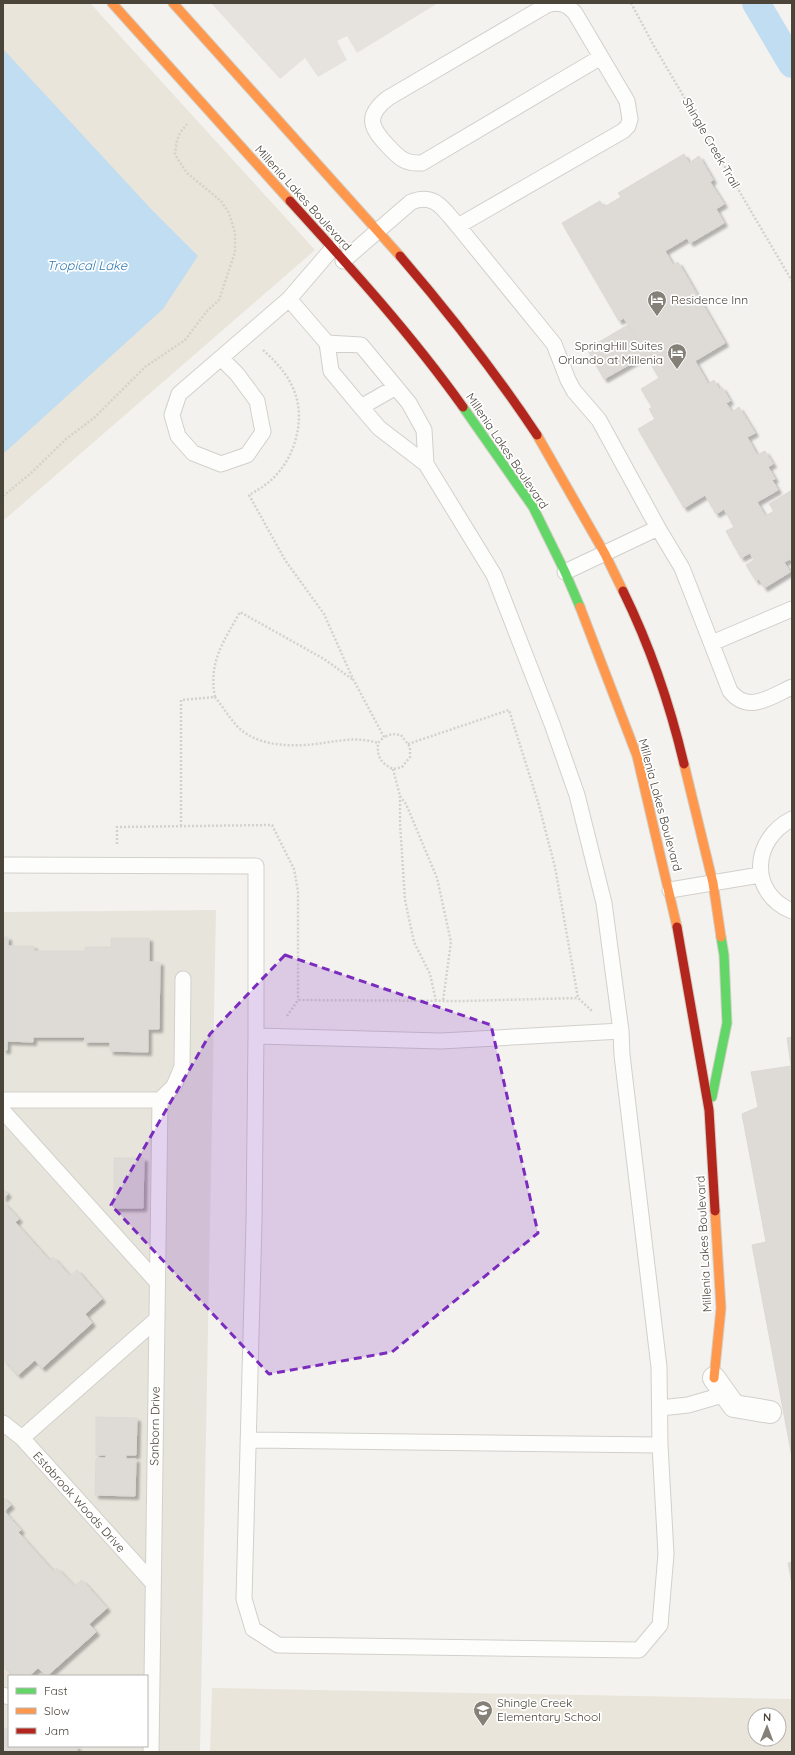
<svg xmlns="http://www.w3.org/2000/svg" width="795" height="1755" viewBox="0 0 795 1755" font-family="Quicksand,sans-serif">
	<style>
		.residential { fill: #e7e4dc; fill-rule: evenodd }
		.education { fill: #eae5da; fill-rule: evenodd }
		.parking { fill: #e6e3df }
		.water { fill: #c0ddf1 }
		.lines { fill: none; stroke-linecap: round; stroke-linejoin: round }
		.canal { stroke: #c0ddf1; stroke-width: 28 }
		.building { fill: #dedbd6; stroke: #dcd9d4; filter: url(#shadow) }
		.lane-casing { stroke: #d2d0cb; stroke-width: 17 }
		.street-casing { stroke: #d2d0cb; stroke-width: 24 }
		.fast-casing { stroke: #d3cfc5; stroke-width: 11 }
		.slow-casing { stroke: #d3cfc5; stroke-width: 11 }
		.jam-casing { stroke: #d3cfc5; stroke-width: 11 }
		.path { stroke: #d3d2cc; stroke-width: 2.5; stroke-dasharray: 2 2; stroke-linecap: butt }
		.lane { stroke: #fdfdfc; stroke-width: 15 }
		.street { stroke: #fdfdfc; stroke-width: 22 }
		.fast { stroke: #63d668; stroke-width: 9 }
		.slow { stroke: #ff974d; stroke-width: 9 }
		.jam { stroke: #b3261e; stroke-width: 9 }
		.marked { fill: #7b2cbf; fill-opacity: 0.2; stroke: #7b2cbf; stroke-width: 3; stroke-dasharray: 8 5; stroke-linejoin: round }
		.labels { text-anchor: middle; stroke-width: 3.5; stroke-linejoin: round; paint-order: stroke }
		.street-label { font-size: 12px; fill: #4b4439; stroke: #fff }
		.poi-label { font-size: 12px; fill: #4b4439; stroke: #fff; text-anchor: start }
		.water-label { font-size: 13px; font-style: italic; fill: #2e7ab2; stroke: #fff }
	</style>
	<defs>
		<filter id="shadow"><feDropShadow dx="3.5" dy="3.5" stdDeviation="1" flood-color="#0004"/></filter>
	</defs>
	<rect width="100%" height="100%" fill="#f4f2ee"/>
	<!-- residential -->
	<path class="residential" d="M216,910L200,1752H3V912ZM9,1676H147V1746H9Z"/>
	<!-- education -->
	<path class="education" d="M3,3H90L315,250L3,521Z
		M212,1688L792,1699V1752H210ZM755,1715H779V1739H755Z"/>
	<!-- parking -->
	<path class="parking" d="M211,3H438L357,53L347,36L337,41L347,60L318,77L305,58L280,79Z"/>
	<!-- water -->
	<path class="water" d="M3,49L152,210L198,256L163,309L3,454Z"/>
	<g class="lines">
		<!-- canal -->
		<path class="canal" d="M756,3L792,64"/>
	</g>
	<!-- building -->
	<path class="building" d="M684,154L689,163L699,156L713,180L710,182L724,204L716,209L724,223L690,243L687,238L665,251L673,265L678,262L725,343L695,361L708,384L714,380L719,389L722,387L730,401L726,403L732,412L739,407L755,433L747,437L757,455L765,451L773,464L768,467L775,479L772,480L778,490L757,502L765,516L774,511L769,504L792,490V562L790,559L784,562L790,572L764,588L759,579L756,581L746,565L754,560L750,553L741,558L726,531L734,527L724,509L716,514L705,495L684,508L638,429L655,419L649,409L652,407L641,389L659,378L624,318L619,321L562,223L600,201L604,207L621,197L618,193Z
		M628,325L646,355L604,379L587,349Z
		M3,937H8V946H34V951H85V947H111V938H149V962H160L159,1029H148V1052L110,1051V1042H84L85,1037H33V1042L7,1041V1050H3Z
		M792,1037V1457L752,1245L766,1242L742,1114L758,1107L751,1072L791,1066L787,1038Z
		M114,1158H144L143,1208H114Z
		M3,1189L8,1194L3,1199Z
		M3,1202L19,1219L15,1222L50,1261L53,1257L70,1276L77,1270L102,1299L85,1314L92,1323L42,1368L35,1360L18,1375L3,1358Z
		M96,1417L137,1418L136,1455H126V1459H136L135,1496L95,1495L96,1458H106V1455H96Z
		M3,1497L11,1505L4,1511L21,1530L18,1532L53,1571L57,1568L74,1586L82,1580L107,1608L89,1624L96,1632L47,1676L38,1668L29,1676H14L3,1664Z
		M792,1562V1584L788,1563Z
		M3,1729H9V1746H77V1752H3Z"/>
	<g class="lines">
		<!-- lane casing -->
		<g class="lane-casing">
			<path id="lane" d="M458,226L554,344L568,380L574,391L599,420L658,528L565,572
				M343,261L411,202C435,192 444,210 458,226L623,131L628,126L630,119L627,101L575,13C567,4 559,1 547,5L388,98C365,116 370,127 388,146C399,158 405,164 422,163L601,57
				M327,343L361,345L409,403L424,430L426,464
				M221,358L237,374L257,401L263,432L247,455L221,464L193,453L178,436L172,415L179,394L289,299L332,249
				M361,407L396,387
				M658,528L682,568L730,691C748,714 770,697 792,687
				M712,643L792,609
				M792,819C752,839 748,893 792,911
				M3,865L256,866V1036L441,1041L621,1031L604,903L577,795L552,724L494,575L426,464L379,428L361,407L331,371L327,343L289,299
				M670,890L760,875
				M256,1036L254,1222L244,1599L253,1629L278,1645L639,1650L660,1625L666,1554L660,1445L659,1367L622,1055L621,1031
				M3,1100H160L174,1086L182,1067L183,979
				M3,1111L157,1282
				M660,1408L688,1405L726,1394
				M3,1423L22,1438L153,1583
				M22,1438L157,1319
				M248,1440L660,1445
				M3,1695L9,1697
				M151,1752L160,1100"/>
		</g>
		<!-- street casing -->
		<g class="street-casing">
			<path id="street" d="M714,1378L734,1406L770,1412"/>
		</g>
		<!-- fast casing -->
		<g class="fast-casing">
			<path id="fast" d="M463,407L533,507L565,572L580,607
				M712,1097L727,1023L724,955L721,937"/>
		</g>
		<!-- slow casing -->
		<g class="slow-casing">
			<path id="slow" d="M112,3L290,201
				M173,3L400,256
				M537,435L605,554L623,591
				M580,607L637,756L677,927
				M684,764L713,883L721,937
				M714,1378L721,1308L715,1211"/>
		</g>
		<!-- jam casing -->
		<g class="jam-casing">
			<path id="jam" d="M290,201C350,267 411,334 463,407
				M400,256C449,313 495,372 537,435
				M623,591C650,646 670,705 684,764
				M677,927L709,1110L715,1211"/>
		</g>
		<!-- path -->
		<path class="path" d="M631,3L654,46L792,281
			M263,350C275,361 286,372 293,388C307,419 295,460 269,482C263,487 256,491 249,495L285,560L324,614L353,679L384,737L378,743C377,756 380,763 393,769L402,767L410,757V747L401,735L392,734L384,737
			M3,496L30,474L66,439L94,418L145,367L185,340L207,311L219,300L235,252V233L229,213L221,201L187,173L177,158L175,153L177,140L180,133L187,124
			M215,697C208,662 224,641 240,612L324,659L352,679
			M408,744L509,710L538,802L555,867L578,998L592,1011
			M393,769L400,796V823L405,900L414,942L430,974L436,1001
			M400,796L406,804L437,878L451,942L443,1001
			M181,826V700L215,697C223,707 230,719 239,728C260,748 297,747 323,743C343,740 359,737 378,743
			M117,844V827L272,825L294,869L298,891V1000
			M287,1016L298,1000L463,1001L578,998"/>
		<!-- lane -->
		<use href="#lane" class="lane"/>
		<!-- street -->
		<use href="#street" class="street"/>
		<!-- fast -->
		<use href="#fast" class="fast"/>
		<!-- slow -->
		<use href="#slow" class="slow"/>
		<!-- jam -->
		<use href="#jam" class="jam"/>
	</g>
	<!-- marked area -->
	<path class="marked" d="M285,955L491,1025L538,1233L392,1352L269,1374L111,1205L210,1034Z"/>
	<!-- icons -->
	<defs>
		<g id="hotel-pin" transform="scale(1)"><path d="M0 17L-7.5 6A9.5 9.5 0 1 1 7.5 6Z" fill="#868178" stroke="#fff"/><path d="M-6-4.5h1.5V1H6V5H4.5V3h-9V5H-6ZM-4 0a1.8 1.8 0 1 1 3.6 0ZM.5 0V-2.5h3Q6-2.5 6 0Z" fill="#fff"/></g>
		<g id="school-pin" transform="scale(1)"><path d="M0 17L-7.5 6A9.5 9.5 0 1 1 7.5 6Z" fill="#868178" stroke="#fff"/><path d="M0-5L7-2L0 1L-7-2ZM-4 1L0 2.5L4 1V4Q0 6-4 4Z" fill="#fff"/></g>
	</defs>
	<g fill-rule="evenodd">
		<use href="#hotel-pin" x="657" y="300"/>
		<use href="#hotel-pin" x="677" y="353"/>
		<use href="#school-pin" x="483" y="1710"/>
	</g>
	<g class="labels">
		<!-- street labels -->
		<g class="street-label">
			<text transform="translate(711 143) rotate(60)" y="4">Shingle Creek Trail</text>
			<text transform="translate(303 198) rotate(48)" y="4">Millenia Lakes Boulevard</text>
			<text transform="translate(507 451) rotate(56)" y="4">Millenia Lakes Boulevard</text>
			<text transform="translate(660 805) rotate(75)" y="4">Millenia Lakes Boulevard</text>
			<text transform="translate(704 1244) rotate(-93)" y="4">Millenia Lakes Boulevard</text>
			<text transform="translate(155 1426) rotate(-89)" y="4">Sanborn Drive</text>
			<text transform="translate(79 1502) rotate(48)" y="4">Estabrook Woods Drive</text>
		</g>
		<!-- poi labels -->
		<g class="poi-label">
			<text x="671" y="304">Residence Inn</text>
			<text x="663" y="350" text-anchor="end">SpringHill Suites<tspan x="663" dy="14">Orlando at Millenia</tspan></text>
			<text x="497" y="1707">Shingle Creek<tspan x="497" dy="14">Elementary School</tspan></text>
		</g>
		<!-- water labels -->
		<g class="water-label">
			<text x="87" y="270">Tropical Lake</text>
		</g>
	</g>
	<!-- border -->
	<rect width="795" height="1755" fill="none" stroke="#4b4439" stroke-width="8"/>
	<!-- legend -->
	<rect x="8" y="1675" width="140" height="72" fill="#ffffff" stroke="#b7b4b0"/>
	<rect x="16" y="1688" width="20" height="6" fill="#63d668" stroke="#b7b4b0"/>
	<text x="44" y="1695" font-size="12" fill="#4b4439">Fast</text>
	<rect x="16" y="1708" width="20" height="6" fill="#ff974d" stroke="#b7b4b0"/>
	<text x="44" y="1715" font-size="12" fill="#4b4439">Slow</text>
	<rect x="16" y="1728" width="20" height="6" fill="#b3261e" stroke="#b7b4b0"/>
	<text x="44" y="1735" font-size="12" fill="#4b4439">Jam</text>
	<!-- north arrow -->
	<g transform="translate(767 1727) rotate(1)"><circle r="19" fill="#ffffff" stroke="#b7b4b0"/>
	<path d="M0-3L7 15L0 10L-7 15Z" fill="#868178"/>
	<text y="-6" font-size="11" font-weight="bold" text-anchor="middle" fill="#4b4439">N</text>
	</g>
</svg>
